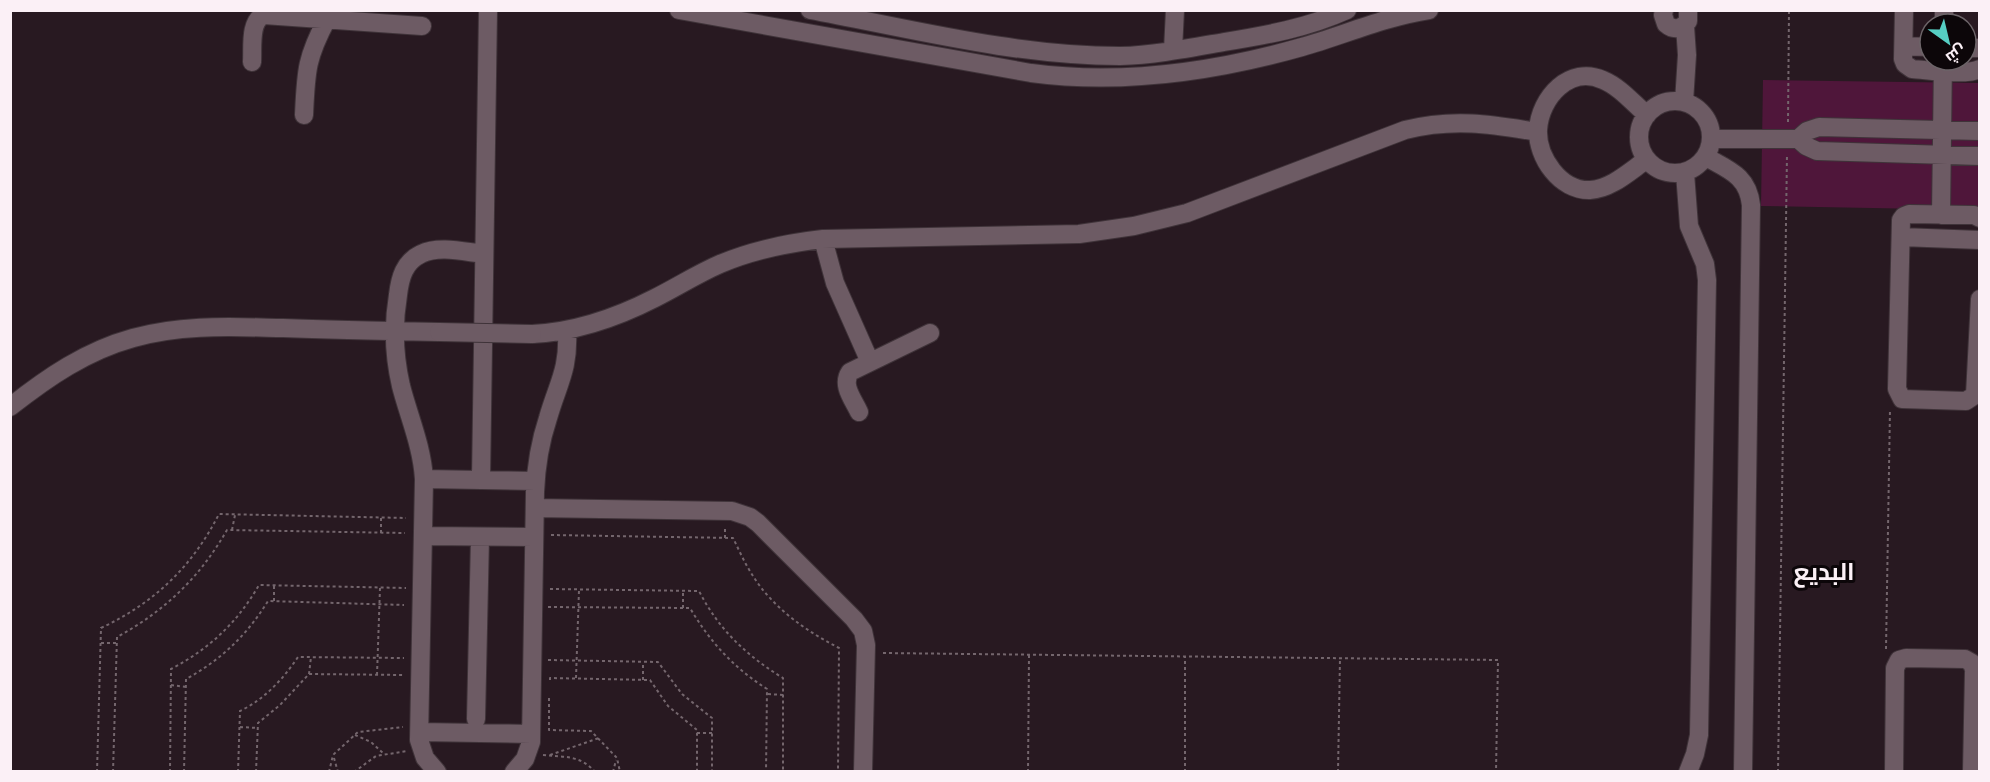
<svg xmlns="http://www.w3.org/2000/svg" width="1990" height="782" viewBox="0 0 1990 782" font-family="'PT Sans Narrow',Cairo,sans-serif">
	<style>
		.grass { fill: #4f163a }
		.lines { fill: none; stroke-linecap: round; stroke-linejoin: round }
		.minor-casing { stroke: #3f3339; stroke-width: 20 }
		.path { stroke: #74666d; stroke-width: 2; stroke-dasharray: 3 3; stroke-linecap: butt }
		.minor { stroke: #6d5b64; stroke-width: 18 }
		.minor-bridge-casing { stroke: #3f3339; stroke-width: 20; stroke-linecap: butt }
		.minor-bridge { stroke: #6d5b64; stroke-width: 18 }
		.labels { text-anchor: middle; stroke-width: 6; stroke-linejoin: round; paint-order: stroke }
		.district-label { font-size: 24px; font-weight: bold; fill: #fbf0f6; stroke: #0c0609 }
	</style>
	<rect width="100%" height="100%" fill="#281921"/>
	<!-- grass -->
	<path class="grass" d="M1763,80L1979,83V210L1761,206Z"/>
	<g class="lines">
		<!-- minor casing -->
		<g class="minor-casing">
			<path id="minor" d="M679,10L1031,73C1121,85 1214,72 1302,47C1344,35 1384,17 1429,10
				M810,10C912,29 1016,56 1120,56C1155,55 1190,48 1224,42C1267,35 1307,28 1347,10
				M1664,10L1663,15L1666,24C1674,31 1682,29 1688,21V10
				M1904,10L1903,59L1905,64L1912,69C1929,70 1965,76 1980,69
				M1944,24V10
				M1904,46L1930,47
				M1966,48H1980
				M1173,50L1175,10
				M252,62C253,48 249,21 264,15L422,26
				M1639 137a36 36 0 1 1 72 0a36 36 0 1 1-72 0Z
				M1684,102L1687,55L1685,26
				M304,115C306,72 306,58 327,19
				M1712,139H1798L1807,131L1819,127L1980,131
				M1798,139L1806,146L1817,151L1980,156
				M1706,157C1729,170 1748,176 1751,205L1743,772
				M1646,160C1630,171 1611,189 1590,190C1560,191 1537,157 1538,130C1540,97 1570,65 1603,80C1620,87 1633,103 1647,115
				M1685,173L1689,226L1705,264L1707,280L1699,735L1695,754L1688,772
				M1941,215L1943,60
				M1980,218L1974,215L1909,214L1904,216L1901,220L1897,389L1902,399L1966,401L1975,395L1980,299
				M1901,237L1980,240
				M823,239L835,283L870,362
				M532,334C576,332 616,318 655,298C677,287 697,274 720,264C753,250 788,243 823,239L1079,234L1134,226L1187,213L1405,130C1453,118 1490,124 1538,132
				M10,407C48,377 86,351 133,338C182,324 233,327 283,328C335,330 387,331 439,332
				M859,412C853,399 841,385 850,372L930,333
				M424,479L535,481
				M481,480L488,10
				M535,508L732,511L750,517L758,523L854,619L863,631L866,645L863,772
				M423,536L534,537
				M476,719L480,537
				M420,732L531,734
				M437,772L425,758L419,740L424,479C422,446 409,417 401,386C394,356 393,325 398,295C400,278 404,262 421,254C439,245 465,252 484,254
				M514,772L525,759L531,742L535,492C536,467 540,442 548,418C558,383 569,370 567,331
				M1894,772L1895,668L1899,660L1906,658L1965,659L1972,663L1974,670L1972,772"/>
		</g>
		<!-- path -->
		<path class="path" d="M1788,122L1789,10
			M232,530L235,515
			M381,533V518
			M551,535L733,538C739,550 745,564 753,576C773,608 806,631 839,648L838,772
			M725,538V526
			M550,589L699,591C719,630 747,656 783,678V772
			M274,601V586
			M548,607L690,608C710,642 734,668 767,689L766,772
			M683,608V591
			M101,643H117
			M1886,649L1890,409
			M883,653L1498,660L1496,772
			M548,660L658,662L682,694L712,718V772
			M309,674L311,657
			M377,675L380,588
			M576,678L579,590
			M550,680V678L650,680L668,706L697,730V772
			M643,680V662
			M171,685L186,687
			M768,694L783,695
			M549,698V730L591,731L617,758L620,772
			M240,727L258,728
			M697,733H712
			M355,735L371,742L384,754
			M543,755C563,757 581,755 595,772
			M550,755L599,738
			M334,758L338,772
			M97,772L101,628C154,603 192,567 219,514L406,518
			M113,772L117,637C165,611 200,577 227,530L405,533
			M170,772L171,669C209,649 237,623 259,585L406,588
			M184,772L186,679C221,660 247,635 268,601L404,605
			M238,772L240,711C265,699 283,679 298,657L404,658
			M256,772L258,723L280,705L309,674L403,675
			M329,772L333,755L358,732L403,727
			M354,772L376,756L407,751
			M613,772L616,760
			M1028,772L1029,655
			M1185,772V657
			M1338,772L1340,658
			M1778,772L1787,154"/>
		<!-- minor -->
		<use href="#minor" class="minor"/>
		<!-- minor-bridge casing -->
		<g class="minor-bridge-casing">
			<path id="minor-bridge" d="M439,332L532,334"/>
		</g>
		<!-- minor-bridge -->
		<use href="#minor-bridge" class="minor-bridge"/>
	</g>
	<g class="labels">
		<!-- district labels -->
		<g class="district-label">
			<text x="1824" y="580">البديع</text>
		</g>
	</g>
	<!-- border -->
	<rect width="1990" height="782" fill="none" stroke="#fbf0f6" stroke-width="24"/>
	<!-- north arrow -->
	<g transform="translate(1948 42) rotate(146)"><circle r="28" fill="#0c0609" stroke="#6c6468" stroke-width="1.5"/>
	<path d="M0-4.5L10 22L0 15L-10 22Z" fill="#56cec3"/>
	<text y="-9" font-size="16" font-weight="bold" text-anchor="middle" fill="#fbf0f6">ش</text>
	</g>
</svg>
